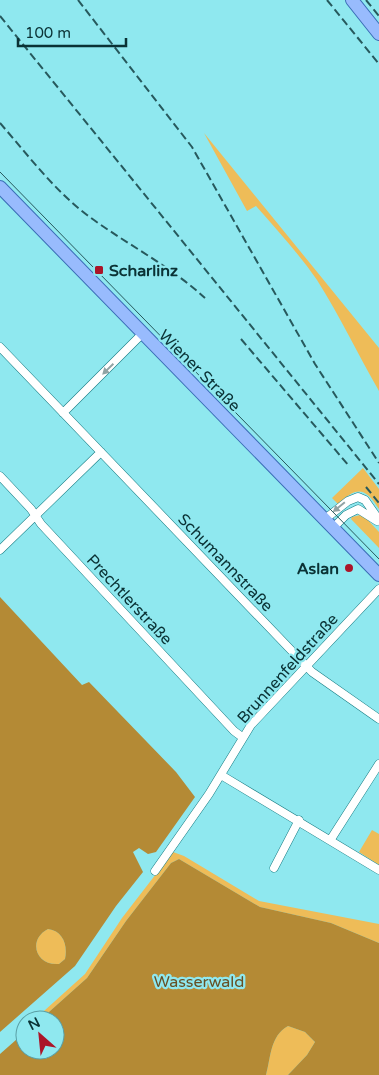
<svg xmlns="http://www.w3.org/2000/svg" width="379" height="1075" viewBox="0 0 379 1075" font-family="'Varela Round',sans-serif">
	<style>
		.green { fill: #eebc58 }
		.forest { fill: #b48a35; fill-rule: evenodd }
		.lines { fill: none; stroke-linecap: round; stroke-linejoin: round }
		.street-casing { stroke: #147b82; stroke-width: 9 }
		.primary-casing { stroke: #3a6db6; stroke-width: 14 }
		.street { stroke: #fff; stroke-width: 8 }
		.primary { stroke: #98bbfd; stroke-width: 12 }
		.tram { stroke: #27595d; stroke-width: 1 }
		.rail { stroke: #27595d; stroke-width: 2; stroke-dasharray: 8 4; stroke-linecap: butt }
		.oneway { fill: #91a3a4 }
		.poi-dot { fill: #ab1529; stroke: #8fe8ef; stroke-width: 2 }
		.labels { text-anchor: middle; stroke-width: 4.5; stroke-linejoin: round; paint-order: stroke }
		.poi-label { font-size: 16px; font-weight: bold; fill: #0a3235; stroke: #8fe8ef; text-anchor: start }
		.street-label { font-size: 16px; fill: #0a3235; stroke: #8fe8ef }
		.park-label { font-size: 16px; fill: #675024; stroke: #8fe8ef }
	</style>
	<rect width="100%" height="100%" fill="#8fe8ef"/>
	<!-- green -->
	<path class="green" d="M204,133L379,348V391C358,355 340,316 317,280C299,254 277,230 256,206L247,211Z
		M363,468L379,489V509C365,487 357,486 338,504L332,498Z
		M360,515L365,517L379,532V548L351,519L352,517Z
		M372,830L379,834V865L359,852Z
		M173,852L184,856L259,901L379,924V943L331,923L260,907L179,859L171,863L126,921L87,978L40,1020H34L85,974L122,918Z
		M48,929C63,931 68,945 65,959L59,964C36,966 27,940 48,929Z
		M288,1026L305,1032L315,1042L307,1055L288,1075H266C271,1057 270,1036 288,1026Z"/>
	<!-- forest -->
	<path class="forest" d="M0,597L82,685L89,682L176,772L195,797L156,852L148,854L139,848L133,852L143,872L116,906L75,966L0,1032ZM48,929C63,931 68,945 65,959L59,964C36,966 27,940 48,929Z
		M179,859L260,907L331,923L379,943V1075H288L307,1055L315,1042L305,1032L288,1026C270,1036 271,1057 266,1075H0V1054L25,1032V1050H55V1020H40L87,978L126,921L171,863Z"/>
	<g class="lines">
		<!-- street casing -->
		<g class="street-casing">
			<path id="street" d="M0,347L312,672L379,719
				M63,413L142,334
				M0,476L31,509L41,524L234,731L242,737
				M325,519L348,501L358,497L365,500L379,520
				M333,528L346,515L358,509L377,521
				M0,550L101,452
				M221,775L379,870
				M331,839L379,764
				M274,868L299,820
				M155,871L209,794L251,725L379,589"/>
		</g>
		<!-- primary casing -->
		<g class="primary-casing">
			<path id="primary" d="M352,0L379,34
				M0,187L379,575"/>
		</g>
		<!-- street -->
		<use href="#street" class="street"/>
		<!-- primary -->
		<use href="#primary" class="primary"/>
		<!-- tram -->
		<path class="tram" d="M0,172L379,559"/>
		<!-- rail -->
		<path class="rail" d="M78,0L192,147L315,364L379,463
			M327,0L379,64
			M366,0L379,16
			M0,16L379,484
			M0,123C27,154 54,190 87,215C126,244 169,265 205,298
			M241,339L349,466
			M366,487L379,503"/>
	</g>
	<!-- one-way arrows -->
	<defs><path id="oneway-solid" d="M-6-.8H1V-3.2L6.5 0L1 3.2V.8H-6Z" transform="scale(1.25)"/></defs>
	<g class="oneway">
		<use href="#oneway-solid" transform="translate(108 369) rotate(136)"/>
		<use href="#oneway-solid" transform="translate(339 507) rotate(141)"/>
	</g>
	<!-- markers -->
	<g class="poi-dot">
		<rect x="94" y="265" width="10" height="10" rx="2.5"/>
		<circle cx="349" cy="568" r="5"/>
	</g>
	<g class="labels">
		<!-- poi labels -->
		<g class="poi-label">
			<text x="109" y="276">Scharlinz</text>
			<text x="339" y="574" text-anchor="end">Aslan</text>
		</g>
		<!-- street labels -->
		<g class="street-label">
			<text transform="translate(200 370) rotate(45)" y="6">Wiener Straße</text>
			<text transform="translate(226 562) rotate(46)" y="6">Schumannstraße</text>
			<text transform="translate(130 599) rotate(47)" y="6">Prechtlerstraße</text>
			<text transform="translate(287 668) rotate(-48)" y="6">Brunnenfeldstraße</text>
		</g>
		<!-- park labels -->
		<g class="park-label">
			<text x="199" y="987">Wasserwald</text>
		</g>
	</g>
	<!-- north arrow -->
	<g transform="translate(40 1035) rotate(333)"><circle r="24" fill="#8fe8ef" stroke="#5a9fa5"/>
	<path d="M0-4L9 19L0 12L-9 19Z" fill="#ab1529"/>
	<text y="-8" font-size="14" font-weight="bold" text-anchor="middle" fill="#0a3235">N</text>
	</g>
	<!-- scale -->
	<path d="M18 38v8h108v-8" fill="none" stroke="#0a3235" stroke-width="2.5"/>
	<text x="25" y="38" font-size="15" fill="#0a3235" stroke="#8fe8ef" stroke-width="4" paint-order="stroke">100 m</text>
</svg>
